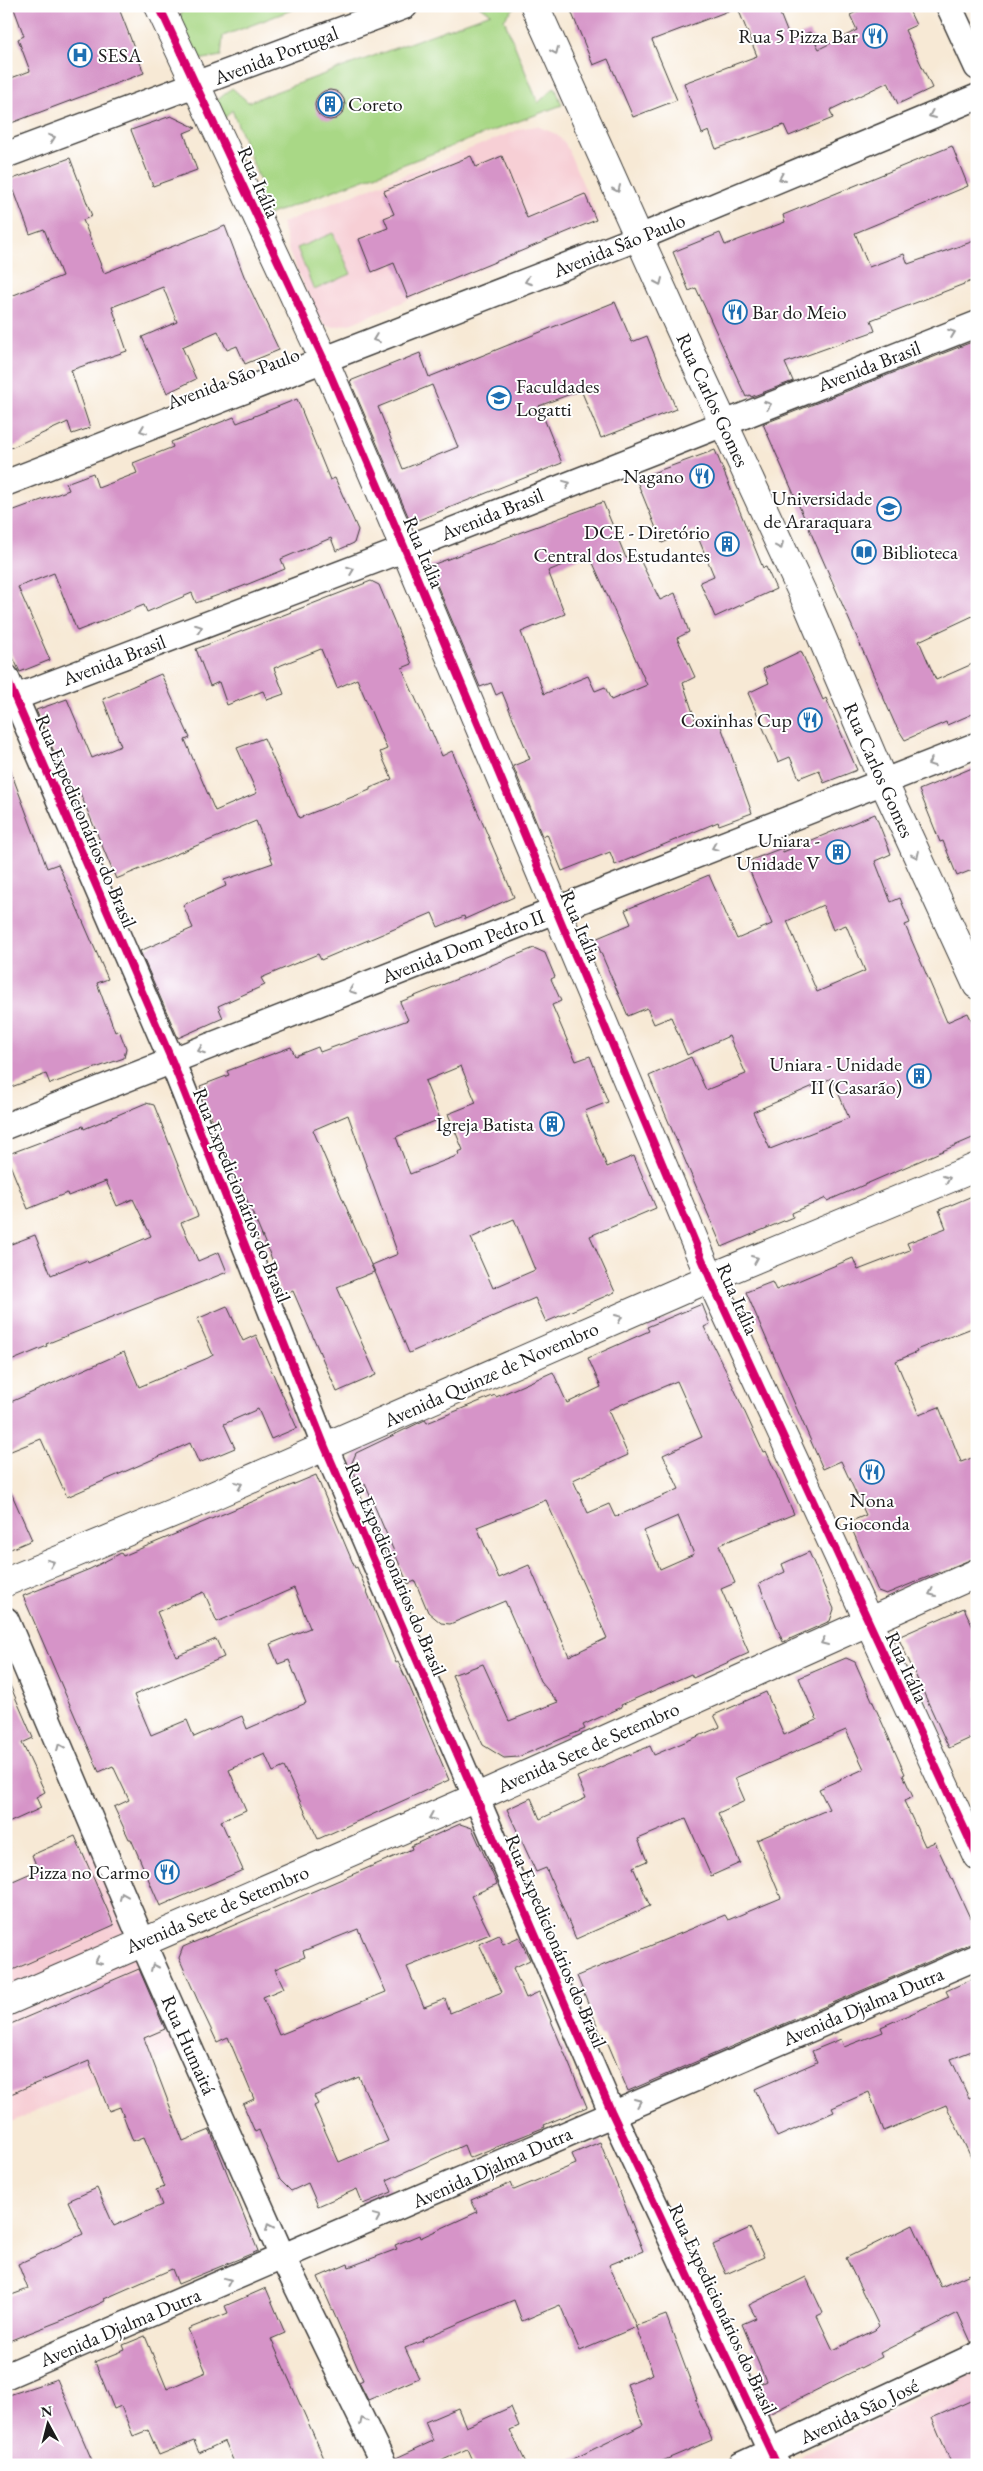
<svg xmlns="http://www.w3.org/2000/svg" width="983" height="2471" viewBox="0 0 983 2471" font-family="'EB Garamond',serif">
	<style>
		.built { fill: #f7cfd5 }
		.green { fill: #a9d886; stroke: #627a51 }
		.building { fill: #d694c8; fill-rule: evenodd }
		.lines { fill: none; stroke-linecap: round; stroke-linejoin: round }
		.minor-casing { stroke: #3d3b38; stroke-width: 28 }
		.tertiary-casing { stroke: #3d3b38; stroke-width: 30 }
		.minor { stroke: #fff; stroke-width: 25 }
		.tertiary { stroke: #fff; stroke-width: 28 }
		.cycleway-casing { stroke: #fff; stroke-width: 11 }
		.cycleway { stroke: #d6006c; stroke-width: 8 }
		.oneway { stroke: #999 }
		.labels { text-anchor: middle; stroke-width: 4; stroke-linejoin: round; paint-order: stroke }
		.poi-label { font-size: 20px; fill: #1c1c1c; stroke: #fff; text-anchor: end }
		.street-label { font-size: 20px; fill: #1c1c1c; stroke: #fff }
	</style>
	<rect width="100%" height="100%" fill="#fff"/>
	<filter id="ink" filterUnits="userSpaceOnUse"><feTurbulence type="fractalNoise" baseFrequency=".02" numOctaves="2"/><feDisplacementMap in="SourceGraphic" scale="10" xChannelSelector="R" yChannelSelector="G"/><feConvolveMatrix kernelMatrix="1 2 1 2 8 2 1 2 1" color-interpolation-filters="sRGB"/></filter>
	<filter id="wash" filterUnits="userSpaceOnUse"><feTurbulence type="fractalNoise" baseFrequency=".0096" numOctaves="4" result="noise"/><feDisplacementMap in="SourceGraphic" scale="20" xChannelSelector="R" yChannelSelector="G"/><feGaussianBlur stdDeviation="1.12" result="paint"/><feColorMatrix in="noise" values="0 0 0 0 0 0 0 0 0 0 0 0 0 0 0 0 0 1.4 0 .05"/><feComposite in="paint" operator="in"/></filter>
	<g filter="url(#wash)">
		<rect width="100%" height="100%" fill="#f7e9d5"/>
		<!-- built -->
		<path class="built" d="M537,126L556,134L565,143L599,221L352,323L336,327L325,326L317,315L289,252L282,223L523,128Z
			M94,1848L182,2049L6,2124V1886Z
			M977,2371V2465H798L804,2454Z"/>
		<!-- green -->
		<path class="green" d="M186,6H302L223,36L221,56L192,61L172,28Z
			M479,6H516L504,19L538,103L555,87L562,105L260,218L253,202L261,184L232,110L221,122L213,104L232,88L248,102L491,13Z
			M333,233L351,274L314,290L297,248Z"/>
		<g id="blocks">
			<!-- building -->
			<path class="building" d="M13,6H118L144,73L6,125V80L30,71L18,39L24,36Z
				M569,6H736V8L652,40L677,100L633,117L608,59L593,65Z
				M737,6H777L790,39L810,32L819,49L857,30L850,15L869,6H907L916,25L905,30L932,88L898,104L888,82L830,110L833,118L789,136L784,125L716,149L709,131L702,134L684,83L757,56Z
				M315 105a15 15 0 1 1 30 0a15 15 0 1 1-30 0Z
				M171,116L196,128L184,133L197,170L153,186L131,130Z
				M952,146L968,186L855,233L869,267L904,254L908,264L977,240V279L871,320L875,331L785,363L793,381L751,397L750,395L746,397L696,288L689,291L673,252L720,233L725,245L785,222L783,215Z
				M471,156L476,167L502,156L527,218L585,194L596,220L408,298L394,263L372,272L359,239L388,228L384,218L394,214L384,191Z
				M70,158L92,216L83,220L104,273L225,226L244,276L279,350L245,364L237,346L227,350L218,331L182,347L196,379L167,393L142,337L177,322L163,287L112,307L127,351L71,370L90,428L72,434L68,422L6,450V298L62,276L44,229L30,234L10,180Z
				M615,302L632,342L647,336L676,409L601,438L581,390L539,406L562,463L411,523L350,381L420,353L429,377ZM432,385L458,447L403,469L378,407Z
				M977,340V614L919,641L936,680L977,662V712L947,725L946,722L905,740L895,724L763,424Z
				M297,399L330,480L335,478L358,530L354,543L336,551L331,538L281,559L285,569L241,587L196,603L192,593L147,612L144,605L77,631L54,573L18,587L50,660L20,672L6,643V513L69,490L66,483L93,473L98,488L137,473L133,463L173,447L171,442L234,417L237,423Z
				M715,450L763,568L766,567L776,589L715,617L700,582L714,576L695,530L662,543L636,479Z
				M603,502L626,558L637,554L660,600L675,593L689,632L677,638L695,677L683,683L696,722L717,715L752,813L719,825L718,822L615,865L610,852L562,871L547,834L542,836L513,766L530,759L502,692L496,695L491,683L480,687L429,566ZM589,554L647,685L611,700L605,687L595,691L588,676L544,694L521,632L565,614L548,571Z
				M371,581L379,585L412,664L402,668L430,731L431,730L442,756L452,751L514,897L465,919L464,916L438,927L432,913L321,960L318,954L261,978L265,985L218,1006L223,1018L178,1038L140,951L193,928L183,905L226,886L224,880L273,863L256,821L116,879L80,793L73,796L36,710L67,699L92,758L121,746L103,699L161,674L190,738L185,740L215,811L257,793L237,748L264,738L299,818L370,790V788L392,779L380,752L387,749L357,679L337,688L321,649L274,668L284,694L267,700L263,691L227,705L219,682L210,686L196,649Z
				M801,651L823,700L826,698L857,770L824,783L819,770L799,778L790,757L778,762L748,693L769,683L763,669Z
				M6,764H8L47,868L58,864L108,979L97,983L115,1032L119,1030L126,1048L124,1058L50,1084L46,1074L6,1089Z
				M977,766V868L957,876L943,841L940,842L919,790Z
				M875,814L891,854L875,861L891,902L900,898L910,923L905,925L947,1022L968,1013L977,1032V1136L827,1201L826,1198L792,1213L793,1217L722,1247L649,1076L691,1057L706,1090L746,1074L729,1036L687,1055L671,1017L654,1024L647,1008L628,1016L595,939L631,924L625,910L709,875L737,939L772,924L746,862L782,848L783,852ZM823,905L833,930L846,925L865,971L817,992L787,921ZM832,1078L849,1118L770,1149L753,1112Z
				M534,948L545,953L555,977L551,979L561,1001L552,1005L576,1061L590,1056L608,1102L585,1111L607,1167L634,1156L656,1208L590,1236L615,1292L546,1322L535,1298L409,1353L372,1265L398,1254L348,1115L313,1130L374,1272L337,1287L376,1375L337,1392L293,1291L282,1296L270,1266L274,1264L241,1186L238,1187L233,1175L200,1086L229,1075L227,1071L291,1047L295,1056L318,1047L320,1052L408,1020L400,1002ZM461,1066L476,1103L448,1114L463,1150L458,1152L459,1155L410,1174L396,1137L440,1119L425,1081ZM514,1219L535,1270L493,1288L471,1238Z
				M146,1103L154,1105L198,1216L181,1223L198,1261L219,1252L227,1272L46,1344L47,1346L6,1363V1246L35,1235L51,1275L87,1260L88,1263L151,1236L133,1199L117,1206L106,1181L68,1196L67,1193L28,1209L6,1155L83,1126L84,1129Z
				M977,1194V1326L916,1350L917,1352L896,1361L919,1415L939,1407L961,1462L977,1456V1557L886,1594L878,1591L849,1522L866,1515L841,1461L823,1469L746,1292L772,1282L776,1290L853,1258L858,1270L910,1250L907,1243L946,1228L939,1210Z
				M702,1304L710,1324L704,1327L727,1373L763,1452L766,1451L794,1514L719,1545L735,1583L721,1589L749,1653L693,1678L691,1674L621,1705L622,1707L583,1725L585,1729L518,1757L504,1758L483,1745L452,1675L483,1664L509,1721L558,1702L540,1681L505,1601L450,1624L441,1623L428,1612L415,1581L408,1584L365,1484L360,1486L351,1465L356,1453L425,1420L427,1423L495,1395L496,1397L553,1372L567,1403L601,1387L588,1358L649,1331L647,1327ZM677,1381L702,1437L663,1455L679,1489L615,1517L609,1504L588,1513L573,1480L628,1455L608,1410ZM546,1500L607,1638L569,1656L529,1565L499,1578L477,1527ZM678,1516L694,1554L660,1569L644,1531Z
				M227,1306L243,1341L256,1335L297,1428L271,1439L258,1409L224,1424L235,1448L199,1463L190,1443L67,1497L41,1439L6,1453V1404L124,1352L139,1387L208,1358L213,1355L197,1319Z
				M316,1475L355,1568L357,1567L396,1663L398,1662L408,1683L449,1780L318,1839L284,1767L273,1772L265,1754L229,1770L246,1810L221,1821L243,1870L160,1906L131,1839H129L114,1807L129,1800L113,1766L99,1772L23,1596L90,1569L121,1553L123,1556ZM294,1588L310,1628L270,1644L278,1664L289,1660L306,1703L247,1729L242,1716L194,1737L187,1720L151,1735L134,1695L224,1657L216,1639L176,1656L157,1612L204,1592L217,1622Z
				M6,1481L32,1540L6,1551Z
				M809,1552L834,1609L830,1621L783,1642L759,1584L785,1572L782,1564Z
				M964,1608L977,1636V1735L949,1748L898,1637Z
				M846,1658L855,1662L905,1774L903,1775L913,1797L904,1801L925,1846L935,1842L977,1933V1941L628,2091L604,2034L601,2035L577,1976L725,1915L728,1920L781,1898L757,1840L829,1809L819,1789L864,1769L846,1730L735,1778L745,1801L718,1813L740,1863L711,1876L686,1819L638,1839L647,1861L633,1867L650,1906L576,1939L546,1868L536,1872L507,1809L531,1798L540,1819L586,1798L577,1777L650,1746L654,1755L720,1727L714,1715L766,1692L784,1735L817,1720L799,1678Z
				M6,1676L33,1738L22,1743L45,1792L36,1797L41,1808L6,1824Z
				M460,1824L472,1828L497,1884L471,1896L490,1934L407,1967L424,2007L445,1999L450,2013L502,1992L479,1944L499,1935L503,1944L519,1937L530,1960L513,1968L526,1998L539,1992L587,2107L544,2125L545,2127L469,2158L464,2145L387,2180L392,2192L363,2204L357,2189L318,2206L308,2183L291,2191L280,2180L259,2130L255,2132L243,2104L254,2099L228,2037L217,2042L202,2010L179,1958L183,1947L412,1849L411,1846ZM358,1929L386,1992L279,2035L263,1997L284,1988L275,1969L305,1957L303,1951ZM359,2077L388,2141L339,2162L314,2106L318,2104L314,2096Z
				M75,1836L114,1925L6,1973V1884L38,1870L32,1855Z
				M139,1969L165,2029L144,2038L183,2141L210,2130L258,2251L178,2284L172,2269L104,2299L105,2301L73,2316L6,2342V2297L28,2289L18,2264L83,2234L68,2201L97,2188L114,2226L162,2205L156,2190L165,2187L144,2137L133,2141L120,2107L109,2111L89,2061L6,2096V2026Z
				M977,1977V2049L951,2059L969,2098L977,2095V2170L946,2105L884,2131L869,2092L832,2108L834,2112L777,2137L755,2089L817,2062L812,2051L841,2039L844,2047L883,2032L881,2027L949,1997L946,1991Z
				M600,2142L643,2251L609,2265L636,2326L666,2315L697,2399L695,2400L712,2440L653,2465H561L643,2425L627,2384L653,2374L636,2327L580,2351L560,2305L522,2321L514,2300L422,2339L423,2341L405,2348L419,2378L368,2400L359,2382L363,2380L318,2277L348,2264L349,2267L397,2249L395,2245L419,2235L420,2238L477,2212L471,2200L511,2183L514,2190L576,2164L572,2154Z
				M913,2225L941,2287L970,2274L977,2288V2341L971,2342L958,2313L880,2353L882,2357L769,2414L756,2386L766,2381L742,2324L756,2318L749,2305L806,2277L823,2313L817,2316L833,2350L875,2330L879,2326L846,2258Z
				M750,2228L764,2257L726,2274L713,2245Z
				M266,2288L285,2333L271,2339L327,2465H235L225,2441L199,2453L194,2441L159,2455L148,2430L133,2436L121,2406L114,2409L95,2362L125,2350L123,2345L145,2336L167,2389L206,2372L188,2329L228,2313L225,2306Z
				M57,2379L94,2465H6V2396Z
				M977,2398V2465H952L932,2418Z
				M511,2407L519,2426L510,2430L527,2465H474L467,2449L432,2465H398L396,2458L433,2441L425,2422L458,2408L466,2427Z"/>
		</g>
	</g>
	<g filter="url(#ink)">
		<use href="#blocks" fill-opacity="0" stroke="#3d3b38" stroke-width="1"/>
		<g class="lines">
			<!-- minor casing -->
			<g class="minor-casing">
				<path id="minor" d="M949,6L977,67
					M6,155L405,6
					M6,483L638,238L977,97
					M6,677L172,1061L325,1447L612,2113L777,2465
					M6,701L405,549L977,324
					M6,1126L977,745
					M6,1620L142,1941L283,2258L384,2465
					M6,2376C330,2238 652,2094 977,1957
					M741,2465L977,2355"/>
			</g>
			<!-- tertiary casing -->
			<g class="tertiary-casing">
				<path id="tertiary" d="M159,6L324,360L405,549L710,1278L977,1856
					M535,6L689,349L808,605L883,781L977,985
					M6,1582L194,1504L710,1278L977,1167
					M6,2002L477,1797L977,1573"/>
			</g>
			<!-- minor -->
			<use href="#minor" class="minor"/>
			<!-- tertiary -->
			<use href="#tertiary" class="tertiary"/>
			<!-- cycleway casing -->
			<g class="cycleway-casing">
				<path id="cycleway" d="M159,6L324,360L405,549L710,1278L977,1856
					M6,677L172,1061L325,1447L612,2113L777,2465"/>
			</g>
			<!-- cycleway -->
			<use href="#cycleway" class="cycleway"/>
		</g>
		<!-- one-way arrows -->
		<defs><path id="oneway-chevron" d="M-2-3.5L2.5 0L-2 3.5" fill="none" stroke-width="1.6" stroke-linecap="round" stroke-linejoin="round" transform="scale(1.25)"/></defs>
		<g class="oneway">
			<use href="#oneway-chevron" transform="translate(555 51) rotate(66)"/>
			<use href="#oneway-chevron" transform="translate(932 115) rotate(157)"/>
			<use href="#oneway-chevron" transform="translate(52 138) rotate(-20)"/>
			<use href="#oneway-chevron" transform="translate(782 178) rotate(157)"/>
			<use href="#oneway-chevron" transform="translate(617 189) rotate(66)"/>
			<use href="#oneway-chevron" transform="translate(528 281) rotate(159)"/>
			<use href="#oneway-chevron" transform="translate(659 282) rotate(66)"/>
			<use href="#oneway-chevron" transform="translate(952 333) rotate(-21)"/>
			<use href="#oneway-chevron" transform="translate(376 339) rotate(159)"/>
			<use href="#oneway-chevron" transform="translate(768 405) rotate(-21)"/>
			<use href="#oneway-chevron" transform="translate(143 430) rotate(159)"/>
			<use href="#oneway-chevron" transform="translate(567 484) rotate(-22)"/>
			<use href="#oneway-chevron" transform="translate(780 546) rotate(65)"/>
			<use href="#oneway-chevron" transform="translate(351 570) rotate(-21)"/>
			<use href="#oneway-chevron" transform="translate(199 628) rotate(-21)"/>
			<use href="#oneway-chevron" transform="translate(931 763) rotate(159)"/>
			<use href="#oneway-chevron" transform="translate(715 847) rotate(158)"/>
			<use href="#oneway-chevron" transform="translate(916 855) rotate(65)"/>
			<use href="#oneway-chevron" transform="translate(352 990) rotate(159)"/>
			<use href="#oneway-chevron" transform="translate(201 1050) rotate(159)"/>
			<use href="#oneway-chevron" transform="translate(947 1179) rotate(-23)"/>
			<use href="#oneway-chevron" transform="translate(755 1259) rotate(-23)"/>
			<use href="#oneway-chevron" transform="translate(619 1318) rotate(-24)"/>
			<use href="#oneway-chevron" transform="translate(239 1485) rotate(-24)"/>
			<use href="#oneway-chevron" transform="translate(51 1563) rotate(-22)"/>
			<use href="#oneway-chevron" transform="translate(932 1593) rotate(156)"/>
			<use href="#oneway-chevron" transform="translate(824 1642) rotate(156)"/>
			<use href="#oneway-chevron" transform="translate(60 1747) rotate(-113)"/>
			<use href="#oneway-chevron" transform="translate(432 1817) rotate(157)"/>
			<use href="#oneway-chevron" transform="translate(123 1896) rotate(-113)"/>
			<use href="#oneway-chevron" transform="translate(98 1961) rotate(156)"/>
			<use href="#oneway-chevron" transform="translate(154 1967) rotate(-114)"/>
			<use href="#oneway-chevron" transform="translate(638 2102) rotate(-23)"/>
			<use href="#oneway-chevron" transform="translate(377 2217) rotate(-24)"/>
			<use href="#oneway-chevron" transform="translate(269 2227) rotate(-114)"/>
			<use href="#oneway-chevron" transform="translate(228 2281) rotate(-23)"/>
			<use href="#oneway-chevron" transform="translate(363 2421) rotate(-116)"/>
		</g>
	</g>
	<!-- icons -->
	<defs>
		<g id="restaurant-ring" transform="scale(1.25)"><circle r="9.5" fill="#fff" stroke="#1f6fb2" stroke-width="1.5"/><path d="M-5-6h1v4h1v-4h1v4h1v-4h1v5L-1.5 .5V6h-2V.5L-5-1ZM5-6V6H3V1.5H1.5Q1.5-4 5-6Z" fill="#1f6fb2"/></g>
		<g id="hospital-ring" transform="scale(1.25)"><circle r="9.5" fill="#fff" stroke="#1f6fb2" stroke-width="1.5"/><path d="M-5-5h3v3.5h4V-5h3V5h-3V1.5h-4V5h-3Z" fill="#1f6fb2"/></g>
		<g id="building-ring" transform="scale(1.25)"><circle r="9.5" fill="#fff" stroke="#1f6fb2" stroke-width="1.5"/><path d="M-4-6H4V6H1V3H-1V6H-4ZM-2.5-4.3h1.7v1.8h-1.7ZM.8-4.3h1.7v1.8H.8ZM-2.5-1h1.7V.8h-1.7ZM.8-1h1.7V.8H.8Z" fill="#1f6fb2"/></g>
		<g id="university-ring" transform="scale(1.25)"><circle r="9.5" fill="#fff" stroke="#1f6fb2" stroke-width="1.5"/><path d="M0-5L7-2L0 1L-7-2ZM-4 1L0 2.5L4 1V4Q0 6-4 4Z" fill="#1f6fb2"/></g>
		<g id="library-ring" transform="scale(1.25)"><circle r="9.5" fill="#fff" stroke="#1f6fb2" stroke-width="1.5"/><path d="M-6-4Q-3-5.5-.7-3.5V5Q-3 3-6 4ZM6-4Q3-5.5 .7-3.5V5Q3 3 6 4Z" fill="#1f6fb2"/></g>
	</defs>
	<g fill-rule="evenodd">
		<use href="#restaurant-ring" x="875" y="36"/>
		<use href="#hospital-ring" x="80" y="55"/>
		<use href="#building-ring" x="330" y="104"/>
		<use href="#restaurant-ring" x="735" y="312"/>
		<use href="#university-ring" x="499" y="398"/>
		<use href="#restaurant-ring" x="702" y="476"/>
		<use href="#university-ring" x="889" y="509"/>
		<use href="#building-ring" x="727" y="544"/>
		<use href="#library-ring" x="864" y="552"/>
		<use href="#restaurant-ring" x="810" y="720"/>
		<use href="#building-ring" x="838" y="852"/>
		<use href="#building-ring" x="919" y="1076"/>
		<use href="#building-ring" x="552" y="1124"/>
		<use href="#restaurant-ring" x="872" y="1472"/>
		<use href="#restaurant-ring" x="167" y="1872"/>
	</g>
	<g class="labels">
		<!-- poi labels -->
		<g class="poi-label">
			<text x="858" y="43">Rua 5 Pizza Bar</text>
			<text x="98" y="62" text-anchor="start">SESA</text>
			<text x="348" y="111" text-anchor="start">Coreto</text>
			<text x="752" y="319" text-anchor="start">Bar do Meio</text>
			<text x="516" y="393" text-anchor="start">Faculdades<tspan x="516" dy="23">Logatti</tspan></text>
			<text x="684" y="483">Nagano</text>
			<text x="872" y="505">Universidade<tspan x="872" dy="23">de Araraquara</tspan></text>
			<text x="710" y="539">DCE - Diretório<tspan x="710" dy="23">Central dos Estudantes</tspan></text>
			<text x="882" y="559" text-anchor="start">Biblioteca</text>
			<text x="792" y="727">Coxinhas Cup</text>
			<text x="820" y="847">Uniara -<tspan x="820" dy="23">Unidade V</tspan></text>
			<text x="902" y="1071">Uniara - Unidade<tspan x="902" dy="23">II (Casarão)</tspan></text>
			<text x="534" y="1131">Igreja Batista</text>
			<text x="872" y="1507" text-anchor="middle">Nona<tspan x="872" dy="23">Gioconda</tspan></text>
			<text x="150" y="1879">Pizza no Carmo</text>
		</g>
		<!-- street labels -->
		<g class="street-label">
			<text transform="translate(276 55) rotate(-21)" y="7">Avenida Portugal</text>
			<text transform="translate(259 182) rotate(66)" y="7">Rua Itália</text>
			<text transform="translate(619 245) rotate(-22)" y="7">Avenida São Paulo</text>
			<text transform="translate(869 366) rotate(-21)" y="7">Avenida Brasil</text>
			<text transform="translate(233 378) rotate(-21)" y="7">Avenida São Paulo</text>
			<text transform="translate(713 400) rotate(65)" y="7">Rua Carlos Gomes</text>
			<text transform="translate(492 514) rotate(-22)" y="7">Avenida Brasil</text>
			<text transform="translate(424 552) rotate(67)" y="7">Rua Itália</text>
			<text transform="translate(114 660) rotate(-21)" y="7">Avenida Brasil</text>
			<text transform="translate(879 770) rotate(66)" y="7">Rua Carlos Gomes</text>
			<text transform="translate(86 821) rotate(67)" y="7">Rua Expedicionários do Brasil</text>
			<text transform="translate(581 926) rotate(67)" y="7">Rua Itália</text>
			<text transform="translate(463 946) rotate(-21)" y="7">Avenida Dom Pedro II</text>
			<text transform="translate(242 1195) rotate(68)" y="7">Rua Expedicionários do Brasil</text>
			<text transform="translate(738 1299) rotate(66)" y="7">Rua Itália</text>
			<text transform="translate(491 1374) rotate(-24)" y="7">Avenida Quinze de Novembro</text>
			<text transform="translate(396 1569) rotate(67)" y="7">Rua Expedicionários do Brasil</text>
			<text transform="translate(907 1667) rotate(65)" y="7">Rua Itália</text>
			<text transform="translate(588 1747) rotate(-24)" y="7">Avenida Sete de Setembro</text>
			<text transform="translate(217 1909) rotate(-23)" y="7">Avenida Sete de Setembro</text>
			<text transform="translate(556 1941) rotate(67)" y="7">Rua Expedicionários do Brasil</text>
			<text transform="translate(863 2006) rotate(-23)" y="7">Avenida Djalma Dutra</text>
			<text transform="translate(189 2045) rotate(66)" y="7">Rua Humaitá</text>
			<text transform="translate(492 2167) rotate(-24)" y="7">Avenida Djalma Dutra</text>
			<text transform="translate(723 2309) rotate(65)" y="7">Rua Expedicionários do Brasil</text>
			<text transform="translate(120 2327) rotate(-23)" y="7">Avenida Djalma Dutra</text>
			<text transform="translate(859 2411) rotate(-25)" y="7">Avenida São José</text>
		</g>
	</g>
	<!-- margin -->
	<rect width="983" height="2471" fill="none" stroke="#fff" stroke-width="25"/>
	<!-- north arrow -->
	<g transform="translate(48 2424) rotate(353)" stroke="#ffffff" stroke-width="4" paint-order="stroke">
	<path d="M0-4L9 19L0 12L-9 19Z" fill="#1c1c1c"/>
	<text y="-8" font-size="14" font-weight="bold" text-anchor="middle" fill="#1c1c1c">N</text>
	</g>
</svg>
